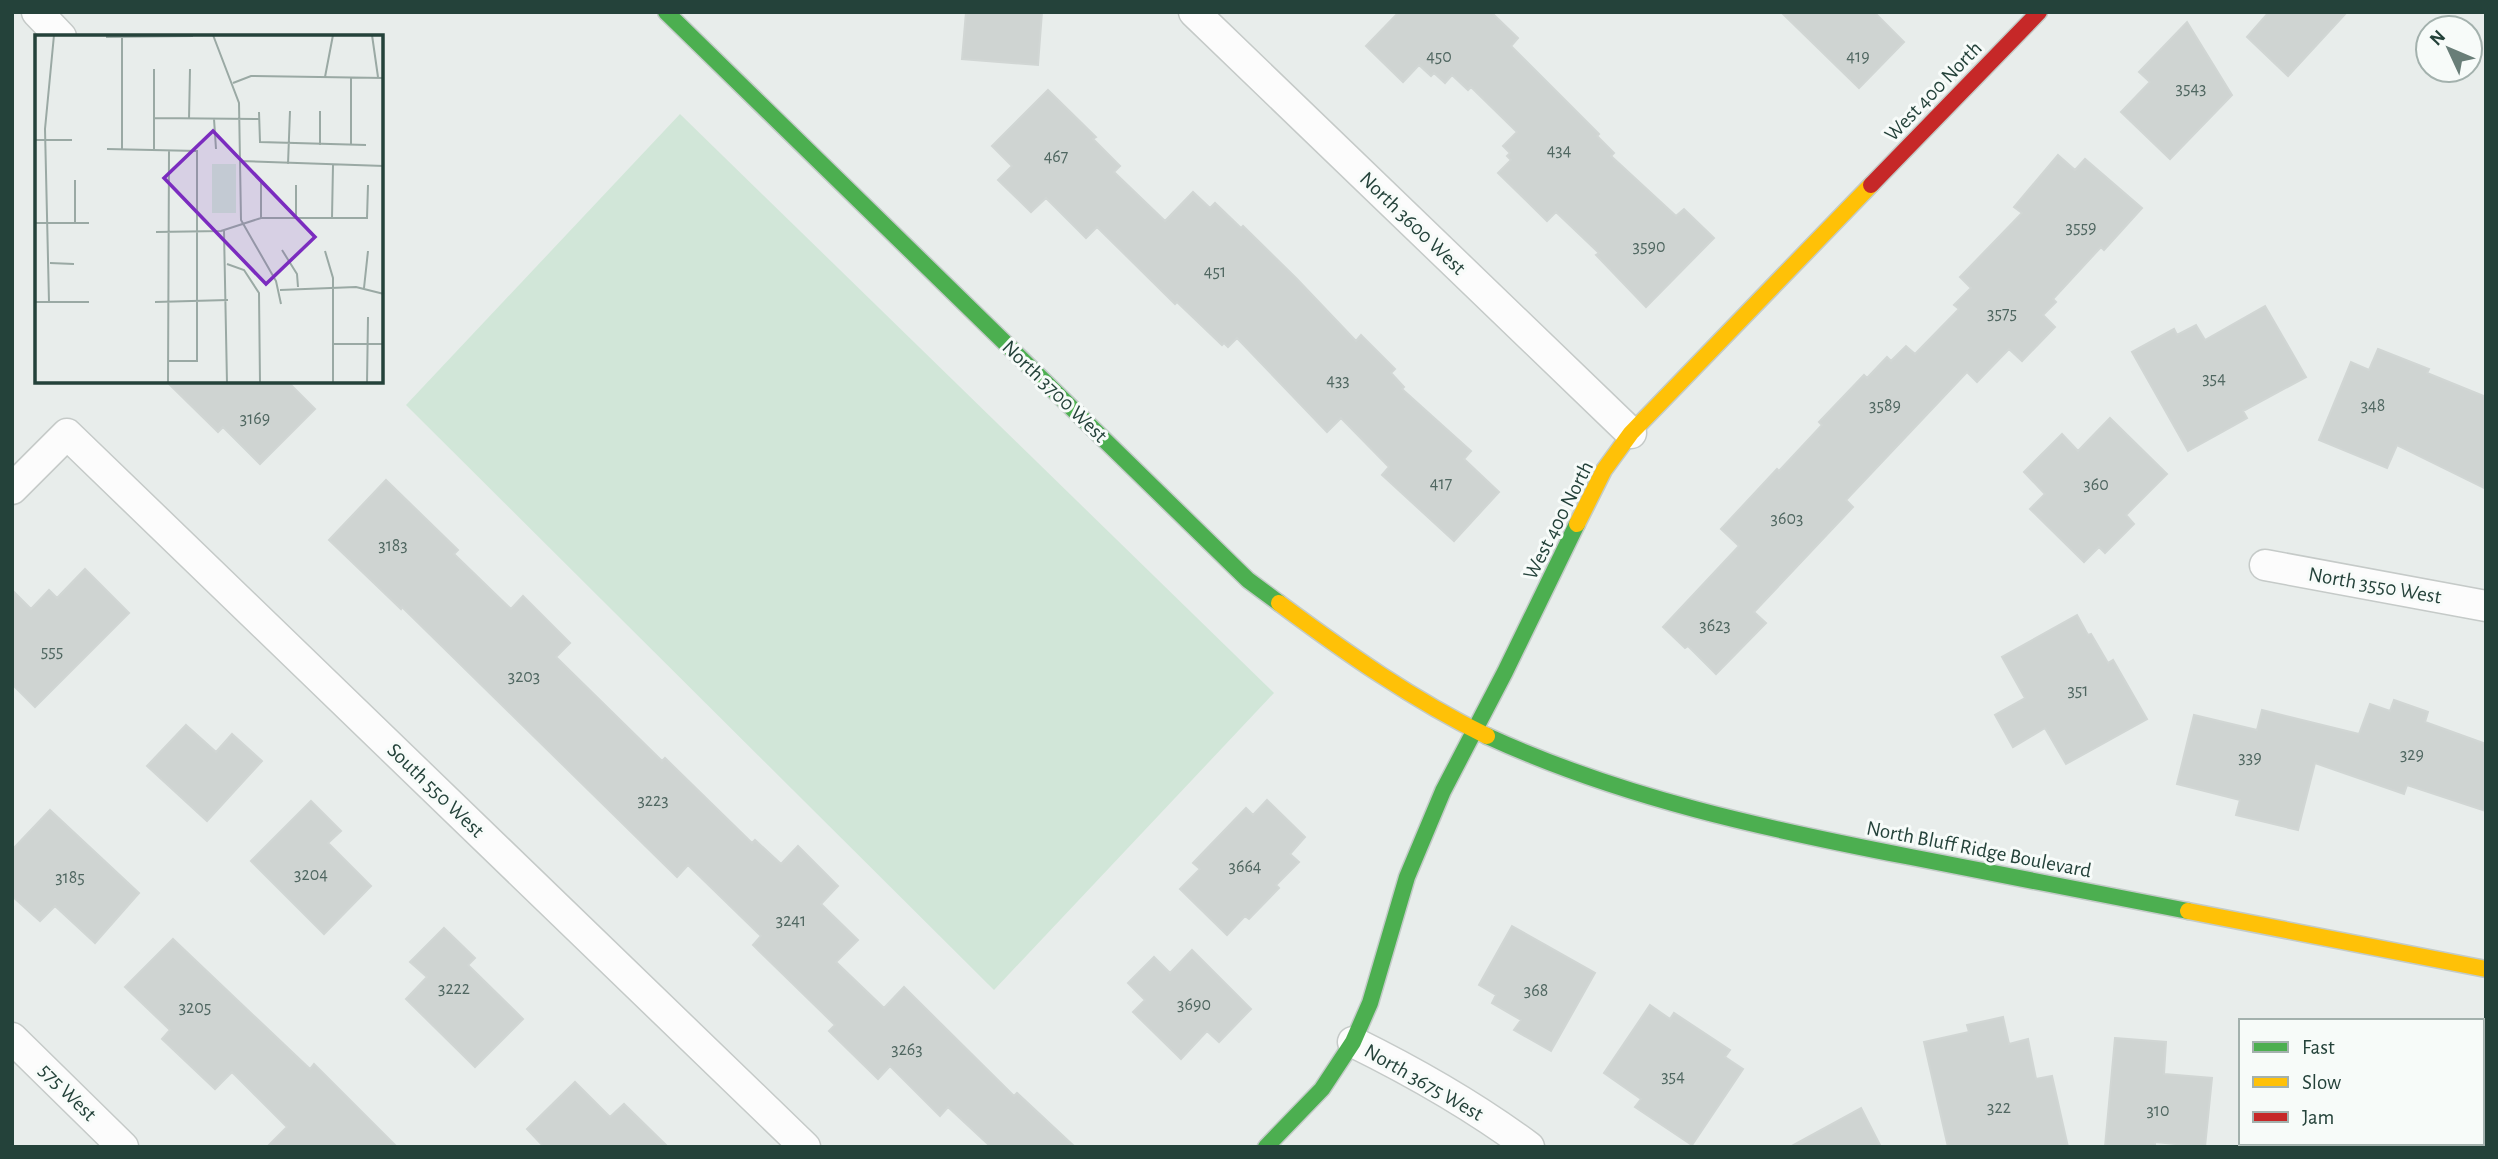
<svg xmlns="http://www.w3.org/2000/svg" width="2498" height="1159" viewBox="0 0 2498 1159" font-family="'Alegreya Sans',sans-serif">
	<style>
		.green { fill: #d1e6d8 }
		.building { fill: #cfd4d2; stroke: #d1d6d4; stroke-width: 2 }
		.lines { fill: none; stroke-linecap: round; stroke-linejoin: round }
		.street-casing { stroke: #c5cac8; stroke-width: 33 }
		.fast-casing { stroke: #c3cbc8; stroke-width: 19 }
		.slow-casing { stroke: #c3cbc8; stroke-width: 19 }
		.jam-casing { stroke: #c3cbc8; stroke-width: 19 }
		.street { stroke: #fcfcfc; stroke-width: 30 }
		.fast { stroke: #4caf50; stroke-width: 16 }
		.slow { stroke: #ffc107; stroke-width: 16 }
		.jam { stroke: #c62828; stroke-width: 16 }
		.labels { text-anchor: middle; stroke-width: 6; stroke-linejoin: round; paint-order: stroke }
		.number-label { font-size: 18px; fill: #506761 }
		.street-label { font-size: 21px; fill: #24423a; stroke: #f7fbf9 }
		.inset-road { fill: none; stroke: #9aa9a4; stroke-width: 2 }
		.view { fill: #7b2cbf; fill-opacity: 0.15; stroke: #7b2cbf; stroke-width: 3.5 }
		.inset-edge { fill: none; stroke: #24423a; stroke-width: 3.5 }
	</style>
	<rect width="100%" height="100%" fill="#e8edeb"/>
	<!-- green -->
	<path class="green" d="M680,114L1274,693L994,990L406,405Z"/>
	<!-- building -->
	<path class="building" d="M966,12H1042L1038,65L962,59Z
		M1399,12H1491L1518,38L1511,46L1599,134L1597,136L1614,153L1611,156L1676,216L1684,209L1714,238L1646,307L1596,255L1599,253L1556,212L1547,221L1498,173L1511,160L1507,156L1510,153L1503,146L1517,132L1471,87L1468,90L1452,75L1445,83L1434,73L1431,76L1419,65L1403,82L1366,46Z
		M1781,12H1874L1904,42L1859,88Z
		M2269,12H2347L2288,76L2247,37Z
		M2187,22L2232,95L2170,159L2121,112L2150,82L2139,72Z
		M1048,90L1096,137L1093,139L1120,166L1114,172L1165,221L1193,192L1210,208L1215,203L1241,228L1243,226L1296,278L1356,341L1361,335L1395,369L1391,373L1404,387L1402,389L1471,451L1464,459L1499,492L1454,541L1382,475L1389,467L1341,418L1327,432L1237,338L1228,347L1224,343L1222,345L1177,302L1175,304L1097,227L1086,238L1046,198L1031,212L998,180L1012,166L992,146Z
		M2058,155L2075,170L2085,159L2142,208L2104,250L2101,247L2053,299L2056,302L2043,315L2055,327L2022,361L2009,349L1977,382L1967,372L1846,500L1853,507L1754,612L1766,623L1716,674L1688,646L1685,648L1663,627L1739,546L1721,529L1777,469L1779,471L1822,425L1819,422L1864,375L1867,378L1887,357L1891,361L1906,346L1915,354L1959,309L1954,305L1971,288L1960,277L2022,213L2014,207Z
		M2265,306L2306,377L2243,411L2247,418L2188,451L2132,352L2174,329L2177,335L2196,325L2205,340Z
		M2378,349L2429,369L2427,373L2486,397V489L2397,445L2387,468L2319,440L2351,362L2369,370Z
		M167,382H288L315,409L260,464L223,427L218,432Z
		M2110,418L2167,474L2126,515L2134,524L2105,553L2099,547L2084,562L2030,509L2045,494L2024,472L2062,434L2078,451Z
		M386,480L458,550L454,554L511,609L523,596L570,643L556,657L662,761L665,758L752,843L755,840L781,864L798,846L838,886L821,904L858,940L836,962L884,1008L904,987L1014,1096L1017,1093L1075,1147H991L948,1107L940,1116L890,1066L878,1079L829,1031L835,1025L753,945L761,936L688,865L677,877L402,607L401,609L329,540Z
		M85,569L129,613L35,707L12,684V590L31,609L49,590L57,598Z
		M2077,615L2088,635L2091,634L2108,663L2113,660L2147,719L2066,764L2045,728L2013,747L1995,715L2025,698L2002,657Z
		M2394,700L2428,712L2425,722L2486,744V811L2407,785L2404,794L2315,763L2298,830L2236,815L2240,800L2177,784L2194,715L2257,730L2262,710L2359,734L2370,704L2390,711Z
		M186,725L216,752L232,734L262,761L207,821L147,766Z
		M1267,800L1305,837L1290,854L1299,862L1276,885L1279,888L1249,919L1245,916L1227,935L1180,889L1200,869L1193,863L1246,808L1253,815Z
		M311,801L341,831L328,843L371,886L324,934L251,861Z
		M50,810L139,893L95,943L55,906L40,921L12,896V850Z
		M1512,926L1595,973L1551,1051L1514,1030L1521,1020L1492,1003L1496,995L1479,985Z
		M444,928L475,958L468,965L523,1019L475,1067L406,999L427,977L410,962Z
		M173,939L310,1069L314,1064L397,1147H267L287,1127L232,1072L215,1089L162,1039L170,1030L125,987Z
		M1192,950L1251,1009L1219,1042L1207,1031L1181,1059L1133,1012L1145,1000L1128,983L1154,957L1170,973Z
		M1650,1005L1670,1019L1674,1013L1730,1050L1725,1057L1743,1069L1692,1145L1635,1107L1641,1099L1604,1073Z
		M2003,1017L2009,1044L2028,1039L2036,1079L2052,1076L2068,1147H1948L1924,1042L1969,1032L1967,1025Z
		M2115,1038L2166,1042L2164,1074L2212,1078L2205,1147L2155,1142V1147H2105Z
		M575,1082L610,1117L624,1104L668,1147H544L527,1129Z
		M1861,1108L1881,1147H1790Z"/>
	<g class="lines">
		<!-- street casing -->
		<g class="street-casing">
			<path id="street" d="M37,12L61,37
				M1194,12L1631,433
				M12,489L67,434L805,1147
				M2265,565L2486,606
				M12,1038L123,1147
				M1353,1042C1414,1072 1475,1107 1529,1147"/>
		</g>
		<!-- fast casing -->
		<g class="fast-casing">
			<path id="fast" d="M666,12L1248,580L1279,603
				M1487,736C1622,798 1766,829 1911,857C2003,875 2096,893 2188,911
				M1266,1147L1322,1089L1353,1042L1370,1003L1407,877L1443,791L1505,672L1577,524"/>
		</g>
		<!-- slow casing -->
		<g class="slow-casing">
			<path id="slow" d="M1577,524L1604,470L1631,433L1871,185
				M1279,603C1345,652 1413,700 1487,736
				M2188,911L2486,969"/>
		</g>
		<!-- jam casing -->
		<g class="jam-casing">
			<path id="jam" d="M1871,185L2039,12"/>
		</g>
		<!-- street -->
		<use href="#street" class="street"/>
		<!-- fast -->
		<use href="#fast" class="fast"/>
		<!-- slow -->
		<use href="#slow" class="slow"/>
		<!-- jam -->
		<use href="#jam" class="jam"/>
	</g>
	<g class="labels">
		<!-- number labels -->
		<g class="number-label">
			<text x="1439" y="62">450</text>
			<text x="1858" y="62">419</text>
			<text x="2191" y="94">3543</text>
			<text x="1559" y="156">434</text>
			<text x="1056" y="162">467</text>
			<text x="2081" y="233">3559</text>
			<text x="1649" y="252">3590</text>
			<text x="1215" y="277">451</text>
			<text x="2002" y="319">3575</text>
			<text x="2214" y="384">354</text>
			<text x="1338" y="386">433</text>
			<text x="1885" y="411">3589</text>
			<text x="2373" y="411">348</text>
			<text x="255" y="424">3169</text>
			<text x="1441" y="489">417</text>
			<text x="2096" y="490">360</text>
			<text x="1787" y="524">3603</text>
			<text x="393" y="551">3183</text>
			<text x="1715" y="631">3623</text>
			<text x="52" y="657">555</text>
			<text x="524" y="682">3203</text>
			<text x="2078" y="696">351</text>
			<text x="2412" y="760">329</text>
			<text x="2250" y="763">339</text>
			<text x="653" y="806">3223</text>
			<text x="1245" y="872">3664</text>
			<text x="311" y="880">3204</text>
			<text x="70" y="883">3185</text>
			<text x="791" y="926">3241</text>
			<text x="454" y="994">3222</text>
			<text x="1536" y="996">368</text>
			<text x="1194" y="1010">3690</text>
			<text x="195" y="1013">3205</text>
			<text x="907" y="1055">3263</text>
			<text x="1673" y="1082">354</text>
			<text x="1999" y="1113">322</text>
			<text x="2158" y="1116">310</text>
		</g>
		<!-- street labels -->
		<g class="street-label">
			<text transform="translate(1933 91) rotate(-46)" y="7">West 400 North</text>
			<text transform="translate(1413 223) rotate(44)" y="7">North 3600 West</text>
			<text transform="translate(1055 391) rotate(44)" y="7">North 3700 West</text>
			<text transform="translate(1558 520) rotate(-63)" y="7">West 400 North</text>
			<text transform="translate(2375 585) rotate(10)" y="7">North 3550 West</text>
			<text transform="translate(436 790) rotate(44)" y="7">South 550 West</text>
			<text transform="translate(1979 849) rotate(11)" y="7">North Bluff Ridge Boulevard</text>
			<text transform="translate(1424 1082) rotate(30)" y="7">North 3675 West</text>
			<text transform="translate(68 1092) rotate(45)" y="7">575 West</text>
		</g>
	</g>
	<!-- overview -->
	<g transform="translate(35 35)">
		<rect width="348" height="348" fill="#e8edeb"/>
		<path d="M177,129H201V178H177Z" fill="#d1e6d8"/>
		<path class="inset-road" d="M178,0L204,68L206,185L241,246L246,269M337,0L343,42M71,2L158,1M290,42L298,0M198,48L216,41L349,43M285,76V110M224,77L225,107L331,110M119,83L225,84M154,84L155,34M179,84L181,114M0,105H37M316,110V43M72,114L162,116V326H134M119,114V34M87,115V0M205,126L349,131M253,129L255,76M226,146V183M261,183V150M297,183L298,130M0,188H54M40,188V145M189,196L192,348M121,197L186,196L226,183H332L333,150M247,215L262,239L263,252M290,216L298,243V348M15,228L39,229M192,229L209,235L224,258L225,348M329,253L333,216M245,255L321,252L349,259M0,267H54M14,267L10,94L19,0M120,267L193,265M298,309H349M133,348L134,116M332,348L333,282"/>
		<path class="view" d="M178,96L280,202L231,249L129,143Z"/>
		<rect width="348" height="348" class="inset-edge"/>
	</g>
	<!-- border -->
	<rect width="2498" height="1159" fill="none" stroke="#24423a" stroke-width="28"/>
	<!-- legend -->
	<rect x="2239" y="1019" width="245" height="126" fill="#f7fbf9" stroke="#a3b1ad" stroke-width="2"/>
	<rect x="2253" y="1042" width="35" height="10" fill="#4caf50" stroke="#a3b1ad" stroke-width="2"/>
	<text x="2302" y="1054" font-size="21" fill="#24423a">Fast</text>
	<rect x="2253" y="1077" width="35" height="10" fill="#ffc107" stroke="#a3b1ad" stroke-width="2"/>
	<text x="2302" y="1089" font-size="21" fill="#24423a">Slow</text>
	<rect x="2253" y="1112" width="35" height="10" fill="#c62828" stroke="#a3b1ad" stroke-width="2"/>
	<text x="2302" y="1124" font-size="21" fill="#24423a">Jam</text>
	<!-- north arrow -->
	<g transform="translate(2449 49) rotate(314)"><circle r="33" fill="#f7fbf9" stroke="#a3b1ad" stroke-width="2"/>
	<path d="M0-5L12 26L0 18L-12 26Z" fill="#697e78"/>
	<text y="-10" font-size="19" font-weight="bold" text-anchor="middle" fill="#24423a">N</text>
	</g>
</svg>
